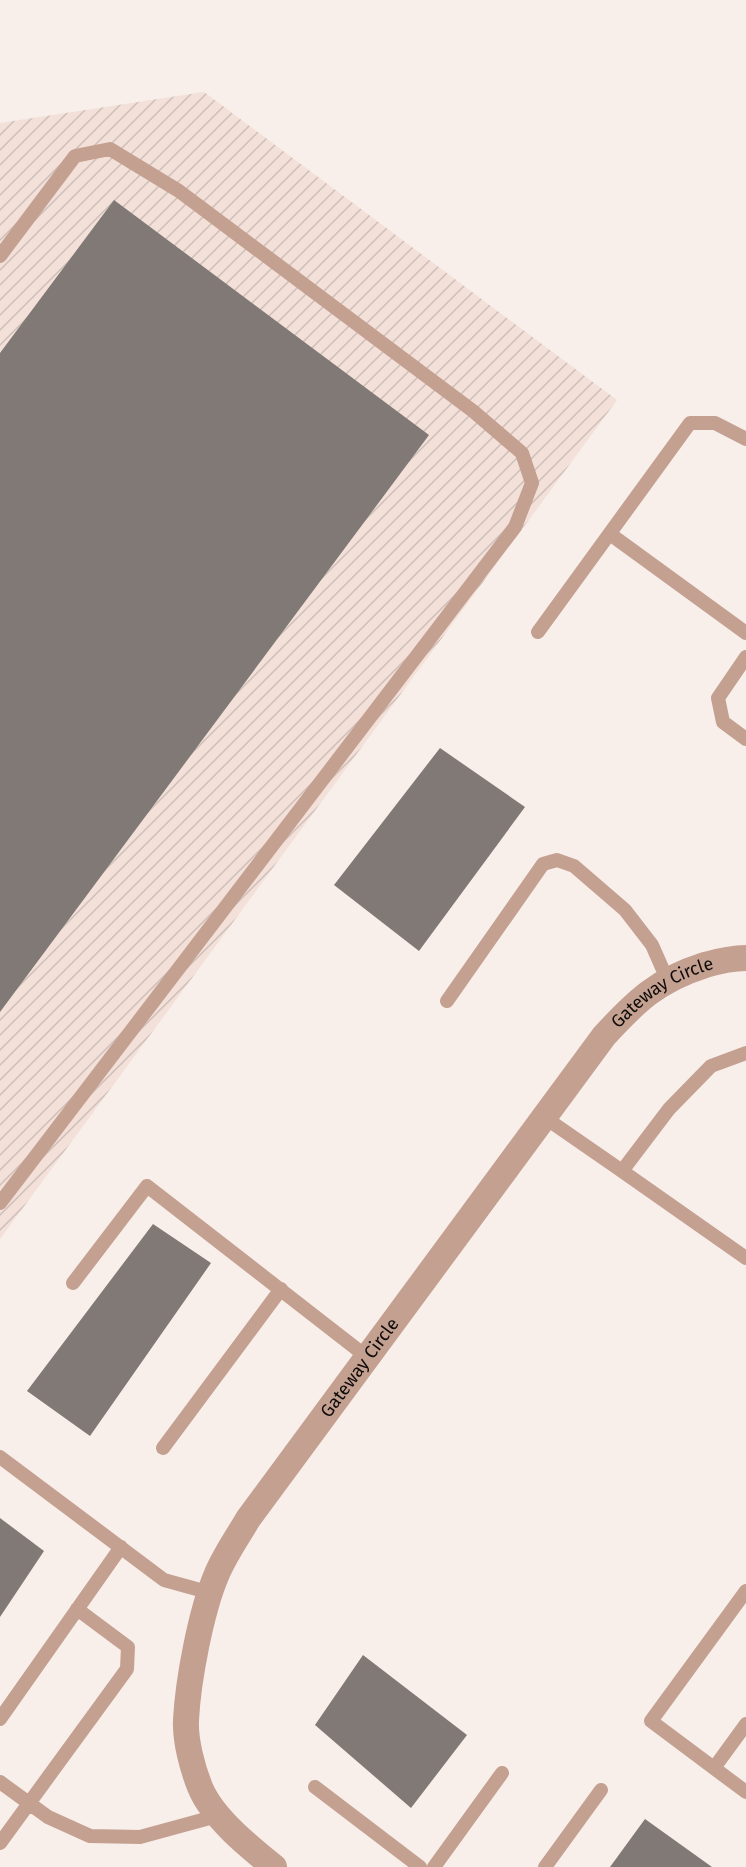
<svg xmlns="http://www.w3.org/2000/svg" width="746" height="1867" viewBox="0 0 746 1867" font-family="'Fira Sans',sans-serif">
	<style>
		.industrial { fill: url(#industrial-furrows) }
		.building { fill: #817975 }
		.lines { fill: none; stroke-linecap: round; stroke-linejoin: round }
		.lane { stroke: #c4a091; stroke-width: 14 }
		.street { stroke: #c4a091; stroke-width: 26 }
		.labels { text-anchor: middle; stroke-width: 4.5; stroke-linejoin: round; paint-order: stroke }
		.street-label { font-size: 18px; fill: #0e0b09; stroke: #f8eeea }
	</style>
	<defs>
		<pattern id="industrial-furrows" width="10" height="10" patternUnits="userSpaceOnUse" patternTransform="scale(1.5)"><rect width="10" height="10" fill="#f2e0d9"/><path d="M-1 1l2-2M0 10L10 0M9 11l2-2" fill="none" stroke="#cebfb9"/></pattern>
	</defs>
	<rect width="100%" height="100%" fill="#f8eeea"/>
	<!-- industrial -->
	<path class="industrial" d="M204,92L617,400L0,1239V123Z"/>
	<!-- building -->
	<path class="building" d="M114,200L429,435L0,1012V353Z
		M440,748L525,807L419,951L334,885Z
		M153,1224L211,1263L90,1436L27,1391Z
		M0,1518L44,1551L0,1617Z
		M363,1655L467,1735L411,1808L315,1725Z
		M645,1819L712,1867H610Z"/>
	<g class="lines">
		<!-- lane -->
		<path class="lane" d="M0,256L75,156L110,149L179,191L473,411L522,453L532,483L515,527L0,1203
			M610,534L746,633
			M538,632L690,423H715L746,439
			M746,657L718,698L723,722L746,739
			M447,1001L543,864L557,860L574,866L625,910L652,945L667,979
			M544,1117L622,1171L669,1109L711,1066L746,1053
			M622,1171L746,1258
			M73,1283L147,1186L367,1357
			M163,1448L281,1289
			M0,1457L164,1580L211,1593
			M746,1591L651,1721L746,1792
			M0,1719L121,1547
			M714,1768L746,1724
			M0,1782L48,1817L90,1836L140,1837L217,1816
			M315,1787L420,1867
			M0,1843L127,1669L128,1647L77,1609
			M434,1867L502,1773
			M545,1867L601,1790"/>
		<!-- street -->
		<path class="street" id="s1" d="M274,1867C249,1847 212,1817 200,1787C192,1767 185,1740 186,1720C188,1680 201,1612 216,1576C224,1556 237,1538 248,1519L604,1036C637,1000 658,980 705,965C719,961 731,958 746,958"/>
	</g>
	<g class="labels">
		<!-- street labels -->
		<g class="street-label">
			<text dy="6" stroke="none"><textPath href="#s1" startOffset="1066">Gateway Circle</textPath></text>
			<text dy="6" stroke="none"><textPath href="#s1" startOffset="580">Gateway Circle</textPath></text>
		</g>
	</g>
</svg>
